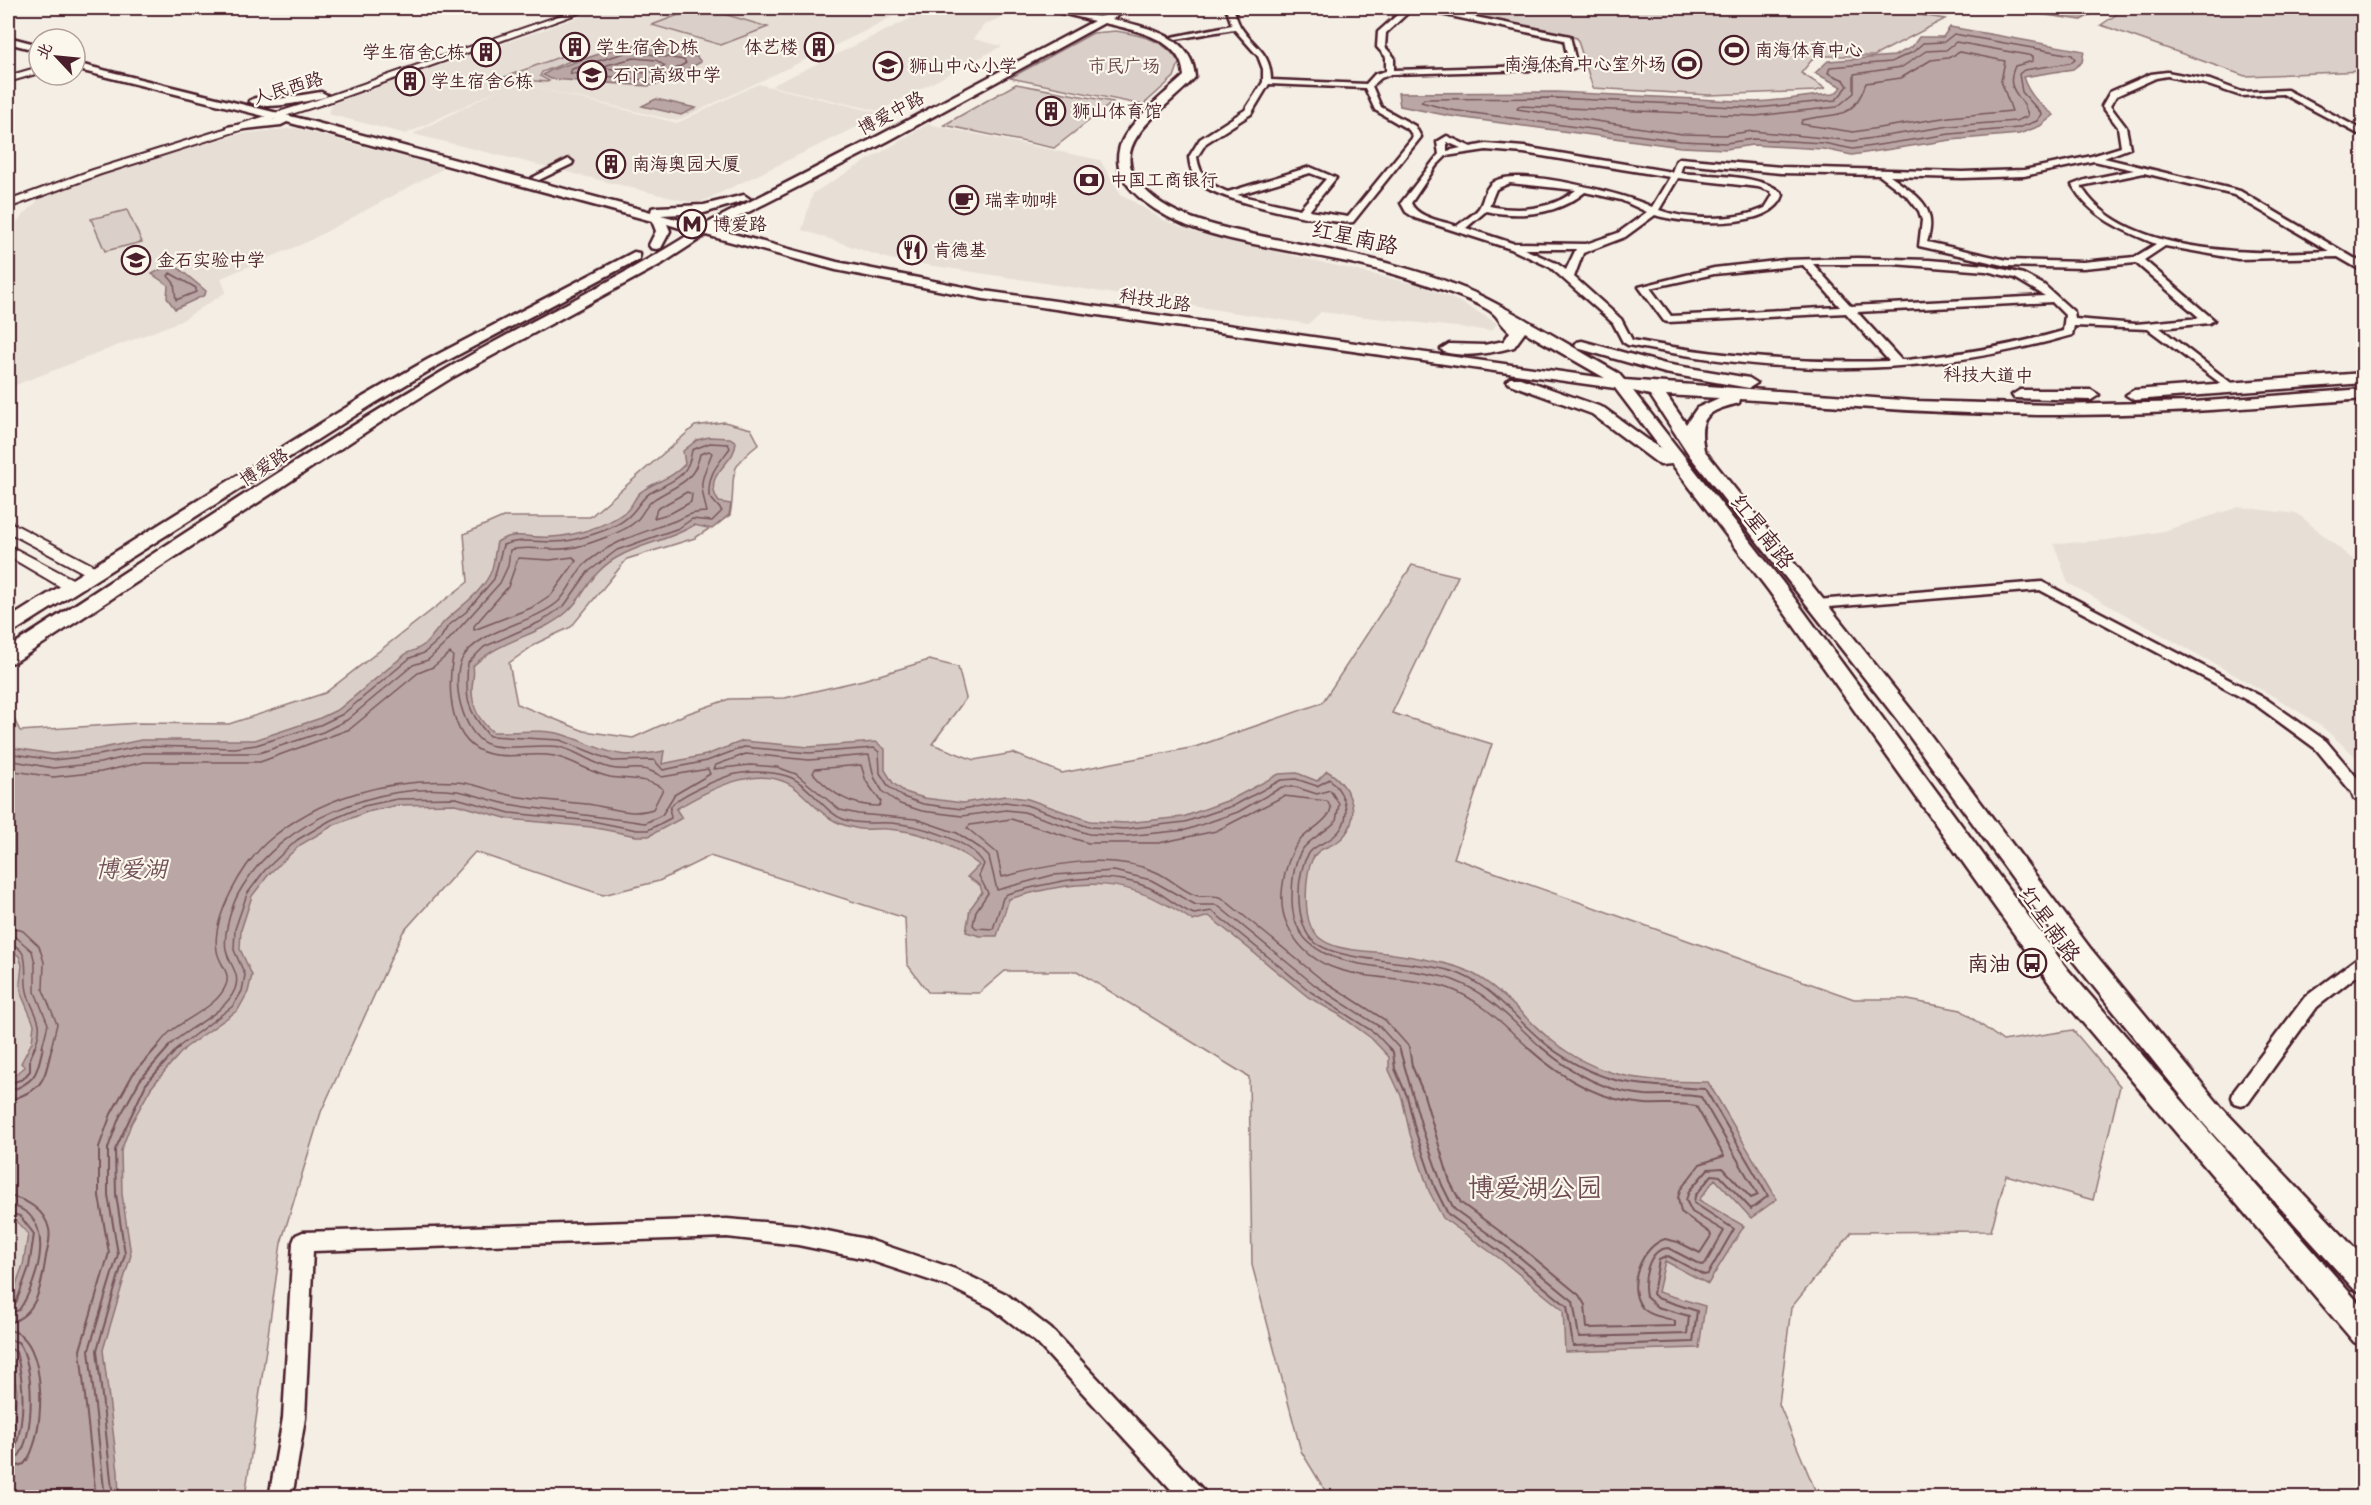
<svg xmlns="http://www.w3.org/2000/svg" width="2371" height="1505" viewBox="0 0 2371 1505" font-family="Mynerve,'LXGW WenKai TC',sans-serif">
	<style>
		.built { fill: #e7dfd6 }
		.green { fill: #dbd0c9; stroke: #92787a; stroke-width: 1.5 }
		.water { fill: #baa7a5; stroke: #8d7174; stroke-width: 1.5 }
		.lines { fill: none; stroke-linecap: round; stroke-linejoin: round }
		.shore-far1 { stroke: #77555c; stroke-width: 1.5 }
		.shore { stroke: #77555c; stroke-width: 2 }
		.minor-casing { stroke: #4a1f2b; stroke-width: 5 }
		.tertiary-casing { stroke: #4a1f2b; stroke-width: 4 }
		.secondary-casing { stroke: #4a1f2b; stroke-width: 5 }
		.minor { fill: #fbf7ec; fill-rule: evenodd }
		.tertiary { fill: #fbf7ec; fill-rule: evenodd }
		.secondary { fill: #fbf7ec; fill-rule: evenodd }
		.labels { text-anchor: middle; stroke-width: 4.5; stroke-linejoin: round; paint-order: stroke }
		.far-poi-label { font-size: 18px; fill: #4a1f2b; stroke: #fbf7ec; text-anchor: start }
		.far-park-label { font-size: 18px; fill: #6e4b52; stroke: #fbf7ec }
		.far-street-label { font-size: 18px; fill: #4a1f2b; stroke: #fbf7ec }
		.street-label { font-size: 22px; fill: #4a1f2b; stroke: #fbf7ec }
		.poi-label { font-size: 22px; fill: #4a1f2b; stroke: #fbf7ec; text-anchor: end }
		.water-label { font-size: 24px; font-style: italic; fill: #714f56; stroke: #fbf7ec }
		.near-park-label { font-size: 27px; fill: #6e4b52; stroke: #fbf7ec }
	</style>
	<rect width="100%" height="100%" fill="#f4eee4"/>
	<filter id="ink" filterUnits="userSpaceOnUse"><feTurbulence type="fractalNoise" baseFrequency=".0167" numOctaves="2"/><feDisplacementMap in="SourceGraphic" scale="12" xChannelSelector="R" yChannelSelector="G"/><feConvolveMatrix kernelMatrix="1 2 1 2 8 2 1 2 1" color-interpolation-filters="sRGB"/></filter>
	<g filter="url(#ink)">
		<!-- built -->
		<path class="built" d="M605,8H908L861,33L677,121L521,84L677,123L758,84L884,114L697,204L413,134L504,87L406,134L328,114L333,104L348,98Z
			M932,8L1023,9L985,24L973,39L1002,46L879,111L771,86Z
			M1887,8H1969L1963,12L1929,15Z
			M928,124L1100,160L1121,194L1163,220L1197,233L1423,286L1462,303L1497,323L1492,331L1321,312L1308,324L889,259L802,230L813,193Z
			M295,128L444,168L307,242L221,278L226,292L181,321L8,388V227L13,226L44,194L96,176L239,134Z
			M2239,507L2298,514L2363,568V763L2320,725L2280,700L2068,583L2054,544L2107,540L2164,531Z"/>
		<!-- green -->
		<path class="green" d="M697,8L707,9L768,27L721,45L652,25Z
			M1435,8H1877L1945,19L1874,56H1815L1801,73L1825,88L1816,91L1709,95L1593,88L1577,38Z
			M2126,8H2363V71L2245,76L2101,25Z
			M1116,31C1140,35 1167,40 1179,63L1174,77L1143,105L1010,78L1093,33Z
			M562,56L573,60L542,72L540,76L549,81L547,82L502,78Z
			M1016,84L1113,102L1054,148L944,125Z
			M127,210L142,242L105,251L91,219Z
			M724,422L751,429L759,444C722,473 738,475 730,515L695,538L627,559L571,627L537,643L509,663L517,704L584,731L633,738L686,714L729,699L785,698L863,680L929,660L958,667L966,698L932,744L974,760L1013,753L1062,773L1195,747L1322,703L1412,565L1458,576L1392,713L1492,744L1454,858L1854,999H1903L1961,1010L2003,1041L2073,1030L2120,1086L2093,1200L2006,1175L1991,1231L1852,1232L1791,1308L1779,1404L1818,1497H1329L1301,1451L1252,1265L1249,1077L1077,971H1005L979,993L928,992L907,964L905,918L710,856L659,881L603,895L475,852L403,932L321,1112L281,1243L245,1497H8V707L20,731L139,723L229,724L325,693L468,582L464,534L503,517H590L695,426Z"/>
		<!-- water -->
		<path class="water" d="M1996,8H2103L2081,20Z
			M1950,27L2084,51L2082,62L2073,69L2023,77C2029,95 2039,104 2054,115L2040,126L2019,134L1951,140L1852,155L1823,149L1752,145L1726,149L1681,147L1450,116L1400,106L1398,93L1556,92L1756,102C1783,101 1808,95 1834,94L1842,87L1815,73L1828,61L1894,56L1912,47L1919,37H1943Z
			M626,45L656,47L697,57L701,62L663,83L648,86L551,79L543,75L551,70Z
			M656,99L696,108L681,115L642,106Z
			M176,266L206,291L205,295L175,309L167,298L168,285L152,274L165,267Z
			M709,437L730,438L736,442C736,465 700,473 719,502L731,504L729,515L712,529L694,525C671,540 642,543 618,557C590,572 588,592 568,611C541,636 502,638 473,666C475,674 472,681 472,690C472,707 480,722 493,732C515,733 543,728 564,735C609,750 612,761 664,751L662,764L706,755L743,741L809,747L876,742L885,749V770L893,783L905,792L924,798L963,803L1005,796L1028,799L1090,821L1125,823L1183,817L1232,799L1279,774L1297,773L1317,781L1327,771C1352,785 1365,822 1337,842C1328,848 1317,848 1312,860C1305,875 1304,912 1311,927C1323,954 1370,950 1394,954C1415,957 1437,961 1457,967C1495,979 1520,1015 1550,1039C1600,1081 1647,1081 1708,1082L1777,1199L1751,1218L1715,1179L1699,1200L1744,1226L1708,1284L1665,1261L1658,1292L1705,1306L1699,1348L1565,1352L1563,1310L1503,1261L1443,1218L1429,1191L1410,1134L1402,1098L1389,1070V1057L1371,1038L1338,1014L1308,997L1209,916L1193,921C1128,875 1083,878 1009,899L997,936H980L966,932L970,909L982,892L980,885L967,877L979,865C952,844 922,831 887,829C877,828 865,831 855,828C827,822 819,809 799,791C763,759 709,790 676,809L682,818L649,836H636L591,827L509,819L455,804L398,805L367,812L334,825L300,845L269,874L252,896L241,930L240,949L252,975L248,992L238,1010L185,1048L169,1066L151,1088L131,1124L121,1151L122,1194L131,1255L103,1350L118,1472L119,1497H8V1457L13,1434L17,1391L8,1344V1307L23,1265L28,1234L16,1221L8,1218V1080L25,1067L21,1063L32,1042L34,1024L22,996L20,984L22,965L19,956L8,948V747L52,754L98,749L141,740H255L318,719L339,709L407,653C432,645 429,636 445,621C461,606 480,594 490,574C495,563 494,553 497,542C516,530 530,539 551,537C574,536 605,527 625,512C633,507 634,496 642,491C656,481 673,478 685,464L683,451L697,440Z"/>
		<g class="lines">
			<!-- shore-far1 -->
			<path class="shore-far1" d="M1954,34L2072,55L2075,59L2070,63L2024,70L2019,74L2022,92L2042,114L2037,121L2018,128L1950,134L1853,149L1823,143L1753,139L1726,143L1681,141L1451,110L1421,102L1424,99L1556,98L1756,108L1836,100L1848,86L1844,80L1828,73L1830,67L1891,62L1913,52L1923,43L1944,42Z
				M1956,42L2033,56V61L2015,66C2003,93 2025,95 2028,116L2016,121L1950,126L1853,141L1753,131L1725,135L1682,134L1517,109L1519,106L1756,116L1837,107L1854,93V74L1902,67L1926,51L1946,50Z
				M631,51L684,60L686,63L660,78L647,80L570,73L572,69Z
				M1960,52L2005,61L2001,81L2012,111L1949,117L1853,132L1801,124L1802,120C1836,112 1853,122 1866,83L1901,78L1931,60L1948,58Z
				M634,58L656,60L665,66L646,73L605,68L607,65Z
				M170,273L196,288V292L176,300L174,283L168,276Z
				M687,492L692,494L691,502L671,513L654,518L657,509Z
				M573,557L576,561L552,594L531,608L474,630V626L508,587L518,558L550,560Z
				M8,753L53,760L99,755L142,746L235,748L256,745L320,725L343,714L410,658L424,653L440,639L448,626L466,612L494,579L503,545C525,536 548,546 572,540C589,536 620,527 631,514C638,507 642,498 650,493C672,480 688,479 692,450L710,443L728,444L730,448C717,466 708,473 709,496L722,511L712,521L692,519L679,528L617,550L588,572L564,606L540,622L484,647L468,663C465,698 466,709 489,736L560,740L613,761L654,760L663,770L707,761L744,747L809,753L874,748L879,752L880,773L889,787L903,797L923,804L962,809L1005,802L1026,805L1089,827L1125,829L1185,822L1235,805L1281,780L1296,779L1317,786L1330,779C1347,796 1354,821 1333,837C1325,843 1316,845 1310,852C1295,871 1295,921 1311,939C1333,963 1417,960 1451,971C1494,984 1517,1023 1551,1048
				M8,760L53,768L100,763L143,753H259L323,732L347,720L413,665L428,660L445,644L500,583L508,566L510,550C529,545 550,552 570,548C585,546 624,532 635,522C642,516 645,506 653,500C675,485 694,484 700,454L709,451L712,453C700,483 699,481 707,512C688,512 685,518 669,523C639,534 609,542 584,565C574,575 569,592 558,602C532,624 479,629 462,659C450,681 463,734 487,744C503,751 541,743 560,747C577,751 593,764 610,768C632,773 639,762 662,777L708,769L710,774L674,795L662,815L645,823C602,817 558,812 514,805C495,803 477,794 457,791C380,781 282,820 241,889C232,903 223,934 226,950C229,965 241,973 235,989C224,1016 186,1027 167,1048
				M861,765L866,781L881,802L879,806C850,806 832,794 813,773L815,769Z
				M8,770L53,777L101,772L144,762H260L350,729L418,673L433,667L450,653L453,656C447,689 449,745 490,754C511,759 533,752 554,756C574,760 590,773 610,777C630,780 646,777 663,789L653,809C631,817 610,807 587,804C563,802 538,800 514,796C495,793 476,783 457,782C389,778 319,796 267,842C243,864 211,918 217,951C219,964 231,972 226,985C218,1006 188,1017 171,1031C165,1036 161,1042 156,1048
				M8,926L23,931L39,946L44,962L43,990L57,1024L51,1048
				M8,935L17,938L32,951L35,963V992L48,1024L42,1048
				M8,943C35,950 21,975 28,995C35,1018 46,1021 34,1048
				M177,1048L233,1006L242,991L245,975L234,950L235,929L247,894L265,870L297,840L331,820L364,806L397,799L456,798L510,813L592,821L637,830H648L671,818C671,815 669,812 670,809C673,796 729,774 742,773C757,771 778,772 792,778C813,788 823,812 845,820C861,825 875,822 891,823C918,825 970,839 984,864L979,876L988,893L976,911L973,925L976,928L993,929L1003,898L1007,894C1051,882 1105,868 1150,888C1165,895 1178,908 1194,914L1212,911L1311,992L1375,1033L1389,1048
				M1399,1048L1380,1027L1316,986L1217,905H1196L1151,880L1114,871L1053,875L997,890L989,857L980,848L957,833L916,819L858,814L840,810L796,774L777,767L750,765L714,769L716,765L746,754L809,760L869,755L874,777L883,792L900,804L922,811L962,816L1006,810L1024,812L1089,834L1126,836L1186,830L1238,812L1282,787H1295L1317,794L1330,790L1339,804L1336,821C1327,832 1311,837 1302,850C1293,863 1292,883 1292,898C1290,980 1399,960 1453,980C1489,993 1514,1023 1542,1048
				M1410,1048L1385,1020L1321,979L1222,898C1212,894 1203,898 1195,895C1181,890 1170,878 1156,872C1109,851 1049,865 1002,877L997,853L967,828L970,825L1011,819L1088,843H1159L1216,831L1284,796L1327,801L1331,808L1329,814C1318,830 1301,832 1292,853C1283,873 1277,904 1287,924C1315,990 1392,970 1448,988C1480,999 1505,1026 1529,1048"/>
			<!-- shore -->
			<path class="shore" d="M1388,1047L1393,1052L1395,1069L1407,1096L1416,1133L1435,1188L1448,1214L1506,1256L1567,1306L1573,1346L1693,1342L1697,1311L1657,1298L1653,1294L1659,1260L1668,1256L1704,1275L1708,1274L1734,1229L1694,1203L1695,1196L1712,1175L1720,1176L1751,1209L1768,1196L1705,1089C1639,1084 1607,1089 1549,1047
				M1399,1047L1423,1131L1442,1185L1454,1209L1511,1250L1573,1301L1579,1337L1687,1334L1689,1316L1657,1307L1646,1297C1643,1281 1647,1249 1668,1248L1701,1265L1705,1264L1724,1231L1692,1212L1686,1200L1689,1191L1708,1169L1723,1168L1751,1198L1758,1195L1701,1097C1682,1093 1664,1096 1645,1095C1606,1092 1570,1072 1541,1047
				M1409,1047L1412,1066L1423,1092L1450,1182L1461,1203L1516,1243L1579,1295L1585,1305L1587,1328L1675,1326V1321C1664,1317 1648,1316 1641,1306C1626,1285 1642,1246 1665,1239L1678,1242L1700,1253L1711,1236L1710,1233L1681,1212L1678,1198L1680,1190L1700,1164L1724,1156L1696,1106C1679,1102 1662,1105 1645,1104C1600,1101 1560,1077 1527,1047
				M8,1084L23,1079L30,1071V1058L35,1047
				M8,1092C37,1081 36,1075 43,1047
				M8,1101C45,1088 43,1083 52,1047
				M8,1196C26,1199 45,1210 49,1229C51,1238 48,1247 46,1256C42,1283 38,1316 8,1323
				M8,1205C59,1213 39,1281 19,1310L8,1314
				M8,1213L20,1216L34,1234L29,1267L16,1303L8,1306
				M8,1330C50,1334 46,1441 24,1464L8,1469
				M8,1339L18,1342C35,1362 35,1437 18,1457L8,1460
				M8,1347L16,1352C25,1385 25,1417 15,1450L8,1453
				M96,1498L80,1350L109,1253L99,1196V1147L111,1114L133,1074L157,1047
				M105,1498L89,1350L118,1254L108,1195V1148L119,1118L140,1080L169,1047
				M113,1498L97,1350L125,1254L116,1194L115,1150L146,1084L179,1047"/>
			<!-- minor casing -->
			<g class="minor-casing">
				<path id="minor" d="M1226,8H1233C1235,13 1237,21 1240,26C1253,47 1271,51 1271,80L1366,84L1375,74L1386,71V57L1377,47L1378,32L1405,8H1413L1386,33L1385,47L1394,57V70L1569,65L1564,40L1422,10L1419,8H1430L1570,36L1577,67L1573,69L1391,74L1381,78L1372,86L1381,107L1415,126L1421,137L1353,222C1328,225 1222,201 1202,185C1193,178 1190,168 1189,157L1200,139L1245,110L1263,82V69L1258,56L1234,29L1176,39L1172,37L1232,25ZM1269,84L1365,88L1375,110L1409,130L1413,137L1348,217L1309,211L1336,178L1310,167L1228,192C1210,185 1200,177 1197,157L1206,143L1251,114ZM1310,173L1326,179L1300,209L1237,195Z
					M2167,72L2210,80L2242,92L2287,90L2364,131V137L2283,94L2241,96L2205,84L2167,76L2156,78L2116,96L2110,106L2126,127L2130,148L2104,158L2240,191L2364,264V272L2338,257L2238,259L2165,246L2144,260L2214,320L2209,323L2160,328L2235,386L2237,388L2231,391L2148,329L2074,326L2072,335C1918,379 1784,376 1628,345L1623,342L1613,323L1550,267L1511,249L1415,218L1406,212L1401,203L1439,154L1437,142L1447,136L1471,147L1486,144L1524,147L1672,172L1676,161L1680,158L1781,167L1962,172L2024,170L2092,156L2121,147L2118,127L2102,106L2110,92L2151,74ZM1447,142L1461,148L1447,151ZM1486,150L1524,153L1670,177L1652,207C1625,194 1521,167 1495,181C1483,188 1485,199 1479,208C1474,215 1464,220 1457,226C1443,221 1417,218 1411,203L1436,166L1446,156ZM2094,161L2134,170L2085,180L2072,185C2091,218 2122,230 2156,244L2135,257L2083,262L2007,260L1927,242C1939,206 1916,195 1890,176L1962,178L2024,176ZM1683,164L1781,173L1879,175L1908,197L1919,211L1922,220L1919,246L2007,266L2083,268L2136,263L2200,318L2136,324L2075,319L2074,312L2044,285L2023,274L1986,265L1929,260L1858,258L1785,260L1714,268L1639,287L1664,321L1668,322L1846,313L1889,361C1802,364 1717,356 1632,340L1621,319L1574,277L1583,253L1625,237L1655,215C1683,224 1772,231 1783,195C1767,174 1706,176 1680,173ZM2144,173L2234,195L2329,251C2258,255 2122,256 2081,186ZM1678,178L1758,187L1770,191L1773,195L1765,208C1737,221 1689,221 1659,210ZM1510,183L1576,190C1552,210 1518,212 1489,206L1496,189ZM1585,192L1621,200L1647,212L1618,233L1586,244L1512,243L1466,228L1486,211C1520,218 1557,215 1585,192ZM1524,249H1576L1566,270L1556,263ZM1813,264H1893L1986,271L2015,278L2045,296L1851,306ZM1803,265L1840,307L1671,316L1650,288L1714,274ZM2052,302L2065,315L2063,331C2011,346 1960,354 1907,360H1901L1857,312Z
					M569,159L573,162L572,164L539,180L532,178Z
					M2042,582L2266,699L2326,741L2364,786V802L2359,801L2316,749L2256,705L2040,590L1817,608L1810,604L1817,600Z
					M2364,953V970L2317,1007L2248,1103L2241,1105L2234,1103L2232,1097L2234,1091L2305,997Z
					M727,1219L798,1225L866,1239L955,1269L1006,1294L1051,1329L1203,1490L1206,1498H1179L1037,1343L992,1308L950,1287L866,1259L798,1245L727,1237L313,1251L305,1418L292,1498H269L283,1418L293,1242L296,1235L303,1232Z"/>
			</g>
			<!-- tertiary casing -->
			<g class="tertiary-casing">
				<path id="tertiary" d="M582,8H593L323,104L101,174L8,208V201L93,170L317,100Z
					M75,57H81L83,59L75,63Z
					M39,67V73L8,82V76Z
					M8,521L100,569L102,572L94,577L88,575L8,532Z
					M8,545L78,582L80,586L78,590H66L8,556Z
					M2364,787V801L2354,799L2352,794L2354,789Z"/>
			</g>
			<!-- secondary casing -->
			<g class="secondary-casing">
				<path id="secondary" d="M1041,8C1059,6 1090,19 1103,16C1113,14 1118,8 1130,8L1112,19C1146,27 1193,36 1195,77C1176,101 1114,137 1133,173C1154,214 1211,225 1251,234C1329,251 1411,262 1483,297C1529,320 1574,348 1618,373L1624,380L1915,401L2054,405L2194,402L2364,389V399C2260,407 2158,415 2054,415C1950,415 1845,406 1740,399L1739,403C1708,411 1697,416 1704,450L1913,712L2090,948L2222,1108L2364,1258V1293L2354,1289L2204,1124L2074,962L1899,722L1690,456L1650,395L1633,391L1783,583L2068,970L2364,1309V1347L2354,1342L2050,984L1769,591L1672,464L1660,465L1592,414L1510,384L1507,381L1510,378H1520L1604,408L1662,450L1615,388L984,299L836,270L706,235L663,263L453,377L387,418L15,662L8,663V648C151,556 293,460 440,373C523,323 612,284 693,232L667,224L670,231L661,248L656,249L651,248L649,245L656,231L652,221L287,122L281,125L227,131V127L276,119L75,69V63L306,120L651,212L652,208L657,207L704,205L744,195L750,199L704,213L661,215L702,226L880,135L1094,21ZM1104,23C1135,30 1182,38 1184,76C1165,94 1124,125 1119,150C1110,190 1168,220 1199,230C1261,250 1328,254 1390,273C1411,279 1484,301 1496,316C1499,320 1504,327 1510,332L1504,341L1484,345L1449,344L1441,349L1444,352C1467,358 1491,353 1514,347L1525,332L1605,378L984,291L837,262L715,229L888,141ZM1666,395L1719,398L1697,408L1686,424Z
					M8,37L39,45V51L8,43Z
					M321,92L327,95L325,97C308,101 262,112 249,101L255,98L278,99Z
					M634,252L639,253V259L437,366L375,403L15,631L8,633V619L363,397L427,360Z
					M1582,341L1665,364L1749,378L1757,383L1749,388L1665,373L1577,348L1575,345L1577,342Z
					M2364,373V383L2134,400L2126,395L2134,390Z
					M2020,390H2091L2099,395L2091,400L2014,398L2012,395Z"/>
			</g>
			<!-- minor -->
			<use href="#minor" class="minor"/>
			<!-- tertiary -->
			<use href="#tertiary" class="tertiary"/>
			<!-- secondary -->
			<use href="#secondary" class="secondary"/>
		</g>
	</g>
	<!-- icons -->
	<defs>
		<g id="building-ring" transform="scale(1.5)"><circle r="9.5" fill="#fbf7ec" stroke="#4a1f2b" stroke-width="1.5"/><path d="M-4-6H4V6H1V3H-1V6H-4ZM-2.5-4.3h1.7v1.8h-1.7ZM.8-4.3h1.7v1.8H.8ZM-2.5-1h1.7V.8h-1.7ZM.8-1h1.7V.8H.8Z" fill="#4a1f2b"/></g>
		<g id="stadium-ring" transform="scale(1.5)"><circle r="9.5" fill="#fbf7ec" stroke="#4a1f2b" stroke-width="1.5"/><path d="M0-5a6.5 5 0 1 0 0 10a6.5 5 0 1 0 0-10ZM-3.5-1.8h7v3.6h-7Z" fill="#4a1f2b"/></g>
		<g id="school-ring" transform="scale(1.5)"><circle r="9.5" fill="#fbf7ec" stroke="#4a1f2b" stroke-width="1.5"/><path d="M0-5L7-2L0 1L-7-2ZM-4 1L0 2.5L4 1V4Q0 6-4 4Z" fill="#4a1f2b"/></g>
		<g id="bank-ring" transform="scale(1.5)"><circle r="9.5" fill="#fbf7ec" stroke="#4a1f2b" stroke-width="1.5"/><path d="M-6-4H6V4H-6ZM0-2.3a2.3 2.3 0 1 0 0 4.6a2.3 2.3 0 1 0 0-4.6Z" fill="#4a1f2b"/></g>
		<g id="cafe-ring" transform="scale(1.5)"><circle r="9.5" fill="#fbf7ec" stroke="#4a1f2b" stroke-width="1.5"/><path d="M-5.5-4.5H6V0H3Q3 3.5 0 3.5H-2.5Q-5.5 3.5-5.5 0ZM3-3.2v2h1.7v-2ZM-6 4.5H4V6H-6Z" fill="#4a1f2b"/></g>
		<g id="metro-ring" transform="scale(1.5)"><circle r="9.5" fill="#fbf7ec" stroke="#4a1f2b" stroke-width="1.5"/><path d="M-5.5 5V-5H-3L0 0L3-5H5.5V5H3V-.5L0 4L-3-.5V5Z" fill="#4a1f2b"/></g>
		<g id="restaurant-ring" transform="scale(1.5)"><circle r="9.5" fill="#fbf7ec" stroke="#4a1f2b" stroke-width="1.5"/><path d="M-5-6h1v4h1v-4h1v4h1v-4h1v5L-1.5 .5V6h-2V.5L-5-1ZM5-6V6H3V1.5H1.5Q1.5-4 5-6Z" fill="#4a1f2b"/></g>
		<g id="bus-ring" transform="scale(1.5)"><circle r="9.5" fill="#fbf7ec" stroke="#4a1f2b" stroke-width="1.5"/><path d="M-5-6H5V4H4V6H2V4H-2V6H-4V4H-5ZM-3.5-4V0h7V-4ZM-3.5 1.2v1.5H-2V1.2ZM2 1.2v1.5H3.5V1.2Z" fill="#4a1f2b"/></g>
	</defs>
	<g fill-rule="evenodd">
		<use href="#building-ring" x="575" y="47"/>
		<use href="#building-ring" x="819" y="47"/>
		<use href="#stadium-ring" x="1734" y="50"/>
		<use href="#building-ring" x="486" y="52"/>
		<use href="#stadium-ring" x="1687" y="64"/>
		<use href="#school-ring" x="888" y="66"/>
		<use href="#school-ring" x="592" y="75"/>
		<use href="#building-ring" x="410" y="81"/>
		<use href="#building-ring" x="1051" y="111"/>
		<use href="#building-ring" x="611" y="164"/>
		<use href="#bank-ring" x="1089" y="180"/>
		<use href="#cafe-ring" x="964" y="200"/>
		<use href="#metro-ring" x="692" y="224"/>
		<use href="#restaurant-ring" x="912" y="250"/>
		<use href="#school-ring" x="136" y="260"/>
		<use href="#bus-ring" x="2032" y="963"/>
	</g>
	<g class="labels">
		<!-- far-poi labels -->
		<g class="far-poi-label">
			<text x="596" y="53">学生宿舍D栋</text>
			<text x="798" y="53" text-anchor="end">体艺楼</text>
			<text x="1755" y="56">南海体育中心</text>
			<text x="465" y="58" text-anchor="end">学生宿舍C栋</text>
			<text x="1666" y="70" text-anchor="end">南海体育中心室外场</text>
			<text x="909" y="72">狮山中心小学</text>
			<text x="613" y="81">石门高级中学</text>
			<text x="431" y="87">学生宿舍G栋</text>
			<text x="1072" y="117">狮山体育馆</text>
			<text x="632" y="170">南海奥园大厦</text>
			<text x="1110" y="186">中国工商银行</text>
			<text x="985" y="206">瑞幸咖啡</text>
			<text x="713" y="230">博爱路</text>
			<text x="933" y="256">肯德基</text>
			<text x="157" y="266">金石实验中学</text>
		</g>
		<!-- far-park labels -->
		<g class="far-park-label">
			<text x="1124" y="72">市民广场</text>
		</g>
		<!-- far-street labels -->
		<g class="far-street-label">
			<text transform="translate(288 88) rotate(-17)" y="6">人民西路</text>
			<text transform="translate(891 113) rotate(-28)" y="6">博爱中路</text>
			<text transform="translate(1155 300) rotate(8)" y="6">科技北路</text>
			<text transform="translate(1988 375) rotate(1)" y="6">科技大道中</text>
			<text transform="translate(264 467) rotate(-33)" y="6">博爱路</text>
		</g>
		<!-- street labels -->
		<g class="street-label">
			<text transform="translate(1355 237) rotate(12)" y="8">红星南路</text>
			<text transform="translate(1763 531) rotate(52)" y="8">红星南路</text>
			<text transform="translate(2050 924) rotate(54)" y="8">红星南路</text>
		</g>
		<!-- poi labels -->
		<g class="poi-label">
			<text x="2011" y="971">南油</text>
		</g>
		<!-- water labels -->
		<g class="water-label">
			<text x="131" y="877">博爱湖</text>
		</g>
		<!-- near-park labels -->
		<g class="near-park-label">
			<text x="1535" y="1197">博爱湖公园</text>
		</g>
	</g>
	<!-- margin -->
	<rect width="2371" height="1505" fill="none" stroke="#fbf7ec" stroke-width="30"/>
	<rect x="15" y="15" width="2341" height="1475" fill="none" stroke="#4a1f2b" stroke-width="2" filter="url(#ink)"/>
	<!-- north arrow -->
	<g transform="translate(57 57) rotate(296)"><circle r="28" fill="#fbf7ec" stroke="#b4a19f" stroke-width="1.5"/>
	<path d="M0-4.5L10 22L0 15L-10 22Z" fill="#4a1f2b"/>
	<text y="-9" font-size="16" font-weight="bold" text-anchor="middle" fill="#4a1f2b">北</text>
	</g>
</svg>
